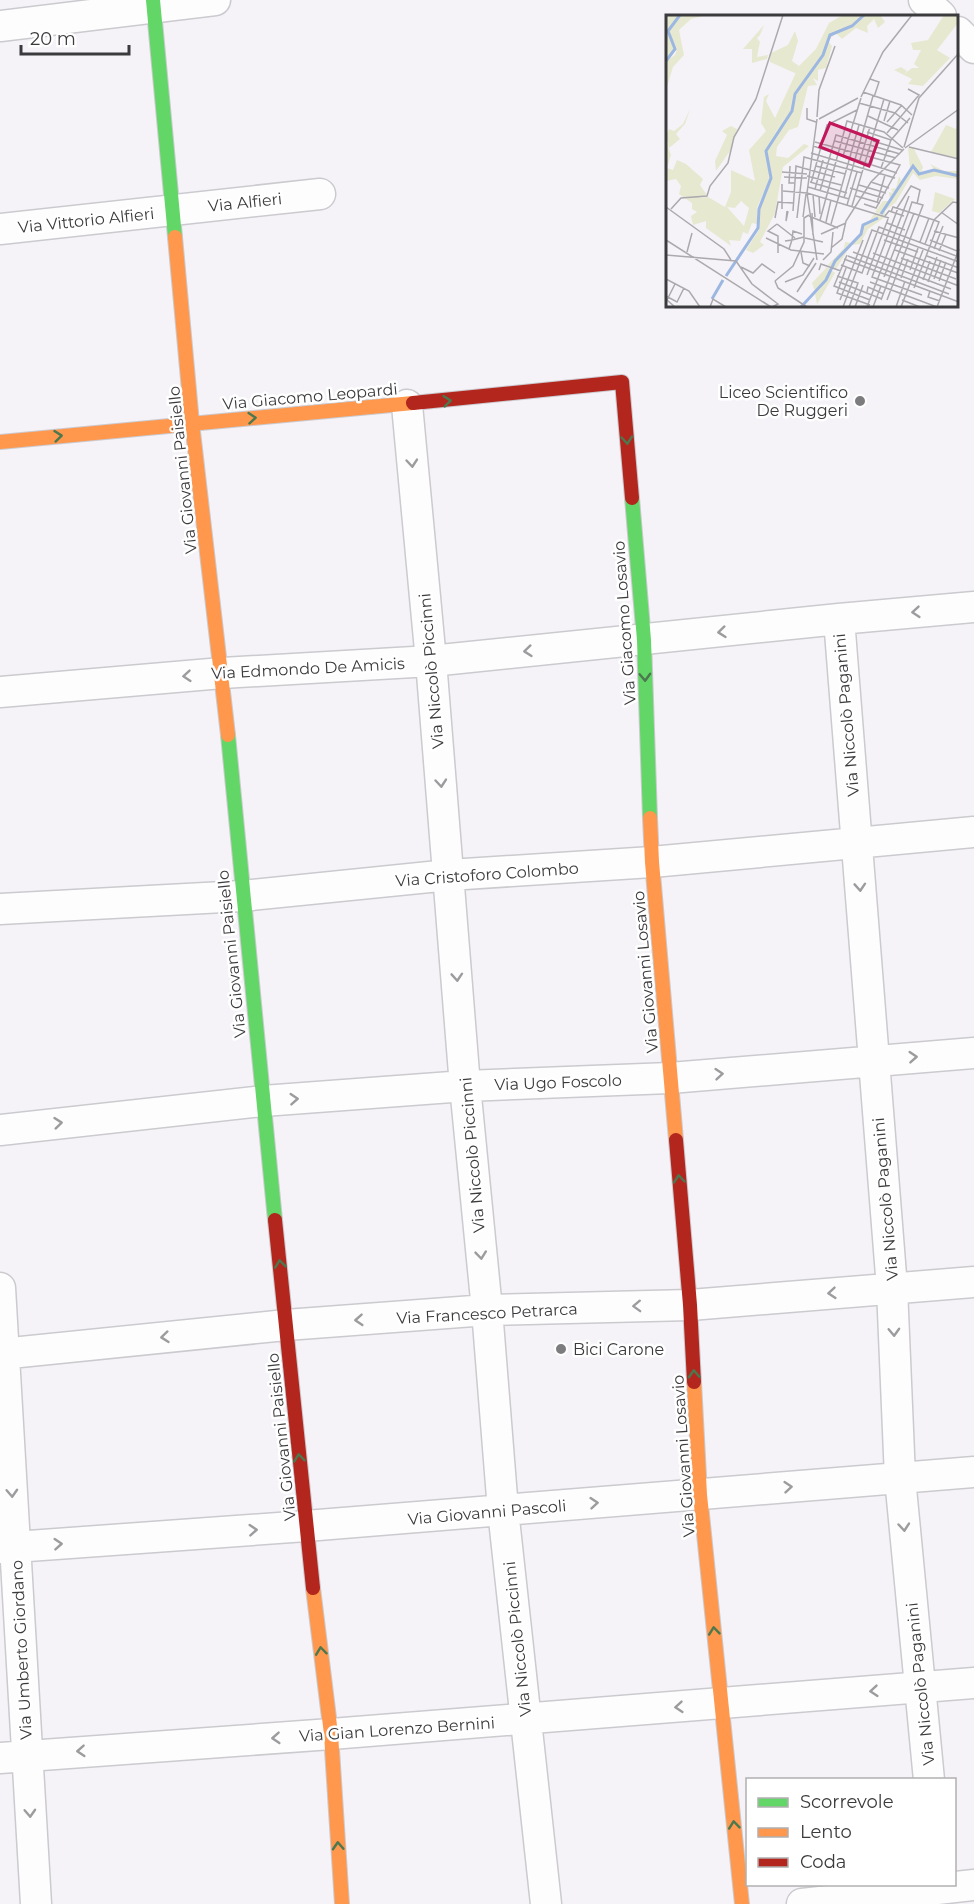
<svg xmlns="http://www.w3.org/2000/svg" width="974" height="1904" viewBox="0 0 974 1904" font-family="Montserrat,sans-serif">
	<style>
		.lines { fill: none; stroke-linecap: round; stroke-linejoin: round }
		.street-casing { stroke: #cbcace; stroke-width: 33 }
		.fast-casing { stroke: #cbcace; stroke-width: 16 }
		.slow-casing { stroke: #cbcace; stroke-width: 16 }
		.jam-casing { stroke: #cbcace; stroke-width: 16 }
		.street { stroke: #fefdfe; stroke-width: 30 }
		.fast { stroke: #63d668; stroke-width: 14 }
		.slow { stroke: #ff974d; stroke-width: 14 }
		.jam { stroke: #b3261e; stroke-width: 14 }
		.oneway { stroke: #4b784e }
		.oneway2 { stroke: #9c9c9e }
		.poi-dot { fill: #7c7b7e; stroke: #fff; stroke-width: 2 }
		.labels { text-anchor: middle; stroke-width: 5; stroke-linejoin: round; paint-order: stroke }
		.street-label { font-size: 16px; fill: #3b3a3d; stroke: #fff }
		.poi-label { font-size: 16px; fill: #3b3a3d; stroke: #fff; text-anchor: end }
		.inset-river { fill: none; stroke: #9cb7e1; stroke-width: 3 }
		.inset-road { fill: none; stroke: #aba9ad; stroke-width: 1.5 }
		.view { fill: #c2185b; fill-opacity: 0.15; stroke: #c2185b; stroke-width: 3 }
		.inset-edge { fill: none; stroke: #3b3a3d; stroke-width: 3 }
	</style>
	<rect width="100%" height="100%" fill="#f5f3f8"/>
	<g class="lines">
		<!-- street casing -->
		<g class="street-casing">
			<path id="street" d="M924,0L941,16
				M0,26L215,0
				M958,32L974,48
				M0,229L320,194
				M407,405L431,661L465,1086L487,1310L503,1510L546,1904
				M839,619L892,1288L900,1478L929,1780
				M0,692L222,673L431,661L839,619L974,607
				M0,909L242,896L449,875L652,862L974,832
				M0,1130L263,1101L465,1086L670,1078L974,1053
				M0,1288L36,1904
				M0,1354L286,1325L487,1310L690,1305L974,1282
				M0,1548L306,1526L974,1472
				M0,1758L331,1734L974,1683
				M802,1904L974,1885"/>
		</g>
		<!-- fast casing -->
		<g class="fast-casing">
			<path id="fast" d="M153,0L175,237
				M632,498L644,640L650,818
				M228,735L275,1220"/>
		</g>
		<!-- slow casing -->
		<g class="slow-casing">
			<path id="slow" d="M175,237L192,423L228,735
				M0,442L413,403
				M650,818L652,862L676,1140
				M694,1382L700,1495L742,1904
				M313,1588L331,1734L342,1904"/>
		</g>
		<!-- jam casing -->
		<g class="jam-casing">
			<path id="jam" d="M413,403L622,382L632,498
				M676,1140L690,1305L694,1382
				M275,1220L313,1588"/>
		</g>
		<!-- street -->
		<use href="#street" class="street"/>
		<!-- fast -->
		<use href="#fast" class="fast"/>
		<!-- slow -->
		<use href="#slow" class="slow"/>
		<!-- jam -->
		<use href="#jam" class="jam"/>
	</g>
	<!-- one-way arrows -->
	<defs><path id="oneway-chevron" d="M-2-3.5L2.5 0L-2 3.5" fill="none" stroke-width="1.6" stroke-linecap="round" stroke-linejoin="round" transform="scale(1.5)"/></defs>
	<g class="oneway">
		<use href="#oneway-chevron" transform="translate(447 401) rotate(-6)"/>
		<use href="#oneway-chevron" transform="translate(252 418) rotate(-5)"/>
		<use href="#oneway-chevron" transform="translate(58 436) rotate(-6)"/>
		<use href="#oneway-chevron" transform="translate(627 440) rotate(85)"/>
		<use href="#oneway-chevron" transform="translate(645 677) rotate(88)"/>
		<use href="#oneway-chevron" transform="translate(679 1179) rotate(-95)"/>
		<use href="#oneway-chevron" transform="translate(280 1264) rotate(-96)"/>
		<use href="#oneway-chevron" transform="translate(694 1374) rotate(-93)"/>
		<use href="#oneway-chevron" transform="translate(299 1458) rotate(-96)"/>
		<use href="#oneway-chevron" transform="translate(714 1631) rotate(-96)"/>
		<use href="#oneway-chevron" transform="translate(321 1651) rotate(-97)"/>
		<use href="#oneway-chevron" transform="translate(734 1825) rotate(-96)"/>
		<use href="#oneway-chevron" transform="translate(338 1846) rotate(-93)"/>
	</g>
	<g class="oneway2">
		<use href="#oneway-chevron" transform="translate(412 463) rotate(85)"/>
		<use href="#oneway-chevron" transform="translate(916 612) rotate(175)"/>
		<use href="#oneway-chevron" transform="translate(722 632) rotate(174)"/>
		<use href="#oneway-chevron" transform="translate(528 651) rotate(174)"/>
		<use href="#oneway-chevron" transform="translate(187 676) rotate(175)"/>
		<use href="#oneway-chevron" transform="translate(441 783) rotate(85)"/>
		<use href="#oneway-chevron" transform="translate(860 887) rotate(86)"/>
		<use href="#oneway-chevron" transform="translate(457 977) rotate(86)"/>
		<use href="#oneway-chevron" transform="translate(913 1057) rotate(-4)"/>
		<use href="#oneway-chevron" transform="translate(719 1074) rotate(-5)"/>
		<use href="#oneway-chevron" transform="translate(294 1099) rotate(-4)"/>
		<use href="#oneway-chevron" transform="translate(58 1123) rotate(-6)"/>
		<use href="#oneway-chevron" transform="translate(481 1255) rotate(84)"/>
		<use href="#oneway-chevron" transform="translate(832 1293) rotate(175)"/>
		<use href="#oneway-chevron" transform="translate(637 1306) rotate(178)"/>
		<use href="#oneway-chevron" transform="translate(359 1320) rotate(176)"/>
		<use href="#oneway-chevron" transform="translate(894 1332) rotate(88)"/>
		<use href="#oneway-chevron" transform="translate(165 1337) rotate(174)"/>
		<use href="#oneway-chevron" transform="translate(788 1487) rotate(-5)"/>
		<use href="#oneway-chevron" transform="translate(12 1493) rotate(87)"/>
		<use href="#oneway-chevron" transform="translate(594 1503) rotate(-5)"/>
		<use href="#oneway-chevron" transform="translate(904 1527) rotate(85)"/>
		<use href="#oneway-chevron" transform="translate(253 1530) rotate(-4)"/>
		<use href="#oneway-chevron" transform="translate(58 1544) rotate(-4)"/>
		<use href="#oneway-chevron" transform="translate(874 1691) rotate(175)"/>
		<use href="#oneway-chevron" transform="translate(679 1707) rotate(175)"/>
		<use href="#oneway-chevron" transform="translate(276 1738) rotate(176)"/>
		<use href="#oneway-chevron" transform="translate(81 1751) rotate(176)"/>
		<use href="#oneway-chevron" transform="translate(30 1813) rotate(87)"/>
	</g>
	<!-- markers -->
	<g class="poi-dot">
		<circle cx="860" cy="401" r="6"/>
		<circle cx="561" cy="1349" r="6"/>
	</g>
	<g class="labels">
		<!-- street labels -->
		<g class="street-label">
			<text transform="translate(245 202) rotate(-6)" y="6">Via Alfieri</text>
			<text transform="translate(86 220) rotate(-6)" y="6">Via Vittorio Alfieri</text>
			<text transform="translate(310 396) rotate(-5)" y="6">Via Giacomo Leopardi</text>
			<text transform="translate(182 470) rotate(-96)" y="6">Via Giovanni Paisiello</text>
			<text transform="translate(624 623) rotate(-94)" y="6">Via Giacomo Losavio</text>
			<text transform="translate(308 668) rotate(-3)" y="6">Via Edmondo De Amicis</text>
			<text transform="translate(431 671) rotate(-95)" y="6">Via Niccolò Piccinni</text>
			<text transform="translate(846 715) rotate(-95)" y="6">Via Niccolò Paganini</text>
			<text transform="translate(487 874) rotate(-4)" y="6">Via Cristoforo Colombo</text>
			<text transform="translate(231 954) rotate(-96)" y="6">Via Giovanni Paisiello</text>
			<text transform="translate(645 972) rotate(-95)" y="6">Via Giovanni Losavio</text>
			<text transform="translate(558 1082) rotate(-2)" y="6">Via Ugo Foscolo</text>
			<text transform="translate(472 1155) rotate(-95)" y="6">Via Niccolò Piccinni</text>
			<text transform="translate(885 1199) rotate(-95)" y="6">Via Niccolò Paganini</text>
			<text transform="translate(487 1313) rotate(-3)" y="6">Via Francesco Petrarca</text>
			<text transform="translate(281 1437) rotate(-96)" y="6">Via Giovanni Paisiello</text>
			<text transform="translate(683 1456) rotate(-94)" y="6">Via Giovanni Losavio</text>
			<text transform="translate(487 1512) rotate(-5)" y="6">Via Giovanni Pascoli</text>
			<text transform="translate(517 1639) rotate(-96)" y="6">Via Niccolò Piccinni</text>
			<text transform="translate(21 1650) rotate(-93)" y="6">Via Umberto Giordano</text>
			<text transform="translate(920 1684) rotate(-96)" y="6">Via Niccolò Paganini</text>
			<text transform="translate(397 1729) rotate(-4)" y="6">Via Gian Lorenzo Bernini</text>
		</g>
		<!-- poi labels -->
		<g class="poi-label">
			<text x="848" y="398">Liceo Scientifico<tspan x="848" dy="18">De Ruggeri</tspan></text>
			<text x="573" y="1355" text-anchor="start">Bici Carone</text>
		</g>
	</g>
	<!-- overview -->
	<g transform="translate(666 15)">
		<rect width="292" height="292" fill="#f5f3f8"/>
		<path d="M0,0H16L2,16L11,34L0,46ZM177,0H196L165,18L158,40L136,69L100,134L103,165L91,193V209L86,208L82,219L77,217L74,226L63,225L65,231L40,213V206L27,210L25,201L31,197L26,194V188L13,179L15,171L10,164L0,166V126L5,140L1,153L7,155L11,145L20,149L37,164L34,170L41,180L33,183L42,182L59,192L65,177V155L89,166L83,135L100,116L95,108L98,82L103,79L100,86L109,103L133,51L150,34L163,8ZM75,186L83,193L78,211L61,192L69,193ZM98,10L94,20L91,23L94,27L91,42L102,40L101,44L86,48V34H77ZM65,111L71,114L64,136L50,156L49,146L61,120L56,116ZM242,133L248,134L257,152L255,158L268,154L264,149L278,156H292V164L270,161L254,165L247,158L230,187L219,196V201L209,197L217,186H224L223,177L227,178L225,174L230,173L233,161L236,167L244,153ZM208,199L219,202L202,214L194,229L185,230L170,254L162,250L178,233L179,227L185,228L195,219L197,208L204,207L210,203L204,205ZM161,252L169,258L151,289L149,279L155,273L149,276L146,268Z" fill="#e7e8d0" fill-rule="evenodd"/>
		<path d="M16,0H41L25,4L13,15L18,40L7,52L0,75V46L9,40L11,34L2,16ZM196,0H214L219,7L212,13L208,4L201,11L202,18L190,13L176,24L170,18L162,26L166,31L160,53L152,55V66L147,63L151,70L142,71L132,112L123,115L111,132L110,141L122,143L138,129L143,131L117,152L109,198L94,227L98,230L87,238L80,235L93,215V193L103,169L100,134L136,69L158,40L160,29L165,18ZM278,0H292V8L271,35L284,43L257,71L242,69L246,64L228,55L235,52L241,56L238,59L246,53H253L248,49L255,35H247L245,28L262,25ZM129,16L132,26L126,46L133,51L131,59L104,47L103,39L122,30ZM24,94L19,109L10,119L14,124L3,133L0,121L3,114L8,116L17,109Z" fill="#e7e8d0"/>
		<path d="M280,110L290,114L292,110V143L265,137Z" fill="#e7e8d0"/>
		<path d="M269,177L289,184L273,198L266,196Z" fill="#e7e8d0"/>
		<path class="inset-river" d="M0,46L9,34L2,16L14,0M215,199L247,151L253,159L268,155L293,161M60,261L92,213L93,194L105,163L100,136L126,96L129,79L157,40L164,20L186,11L198,0M46,284L57,265M135,292L160,265L169,246L195,219L197,210L212,203"/>
		<path class="inset-road" d="M204,64L213,67L208,82M197,77L235,90L246,100M195,82L217,37L246,0M193,88L229,98L242,108M141,93V104L150,107M202,101L232,115M151,102L153,75L169,31M151,104L141,178L223,203M153,104L192,83M218,106L224,86M221,107L236,90M201,117L225,125M221,118L253,80L242,74M169,126L230,143M207,126L236,135M149,127L234,150L210,193L198,189M147,131L231,158M238,132L253,83L293,38M243,132L293,144M239,133L293,94M145,138L229,163M177,141L195,83M193,148L204,112M205,150L210,130M124,151L123,168H128M150,151L179,159M215,153L225,125L244,103M116,157L141,159M141,161L175,170M118,162L141,163M144,167L181,178M205,167L223,173M145,168L161,110L191,95M193,170L220,178M142,172L183,184M184,173L217,183M149,174L157,145M117,176L141,178M154,176L170,120L234,139M141,178L151,245M147,180L149,202M153,181L154,199M190,181L214,188M178,183L207,81M211,188L219,160M181,190L191,157M186,191L218,84M0,192L58,234L65,245M231,193L245,171L254,175L251,189M232,193L206,262L256,280M5,194L15,183L41,181L44,171L62,148L68,122L90,84L117,0M116,194V169M121,196L120,206L122,196M127,196L130,151L169,162M225,197L227,192L268,205M275,197L293,210M146,198L147,220M143,201L172,213M219,201L223,196L238,201M137,202L140,179M109,203L112,187L127,188M131,203L138,142L196,158M154,205L181,106L218,117L237,133M160,207L165,185M221,208L239,215M111,209L102,216L112,221V238M111,209L129,223M165,209L193,110M268,216L293,223M155,219L180,208M100,223L125,235L158,239M139,223L157,227M0,225L105,292M218,225L252,237M264,225L291,236M119,226L126,225L127,216L136,219M254,227L263,203M259,229L268,205L287,187L293,188M165,233L176,224L180,206L205,167L238,134M123,234L126,225L138,222M268,234L277,211M229,235L292,258M273,236L280,219M21,237L26,218M135,237L137,248L144,251M187,237L285,274M207,238L293,271M0,240L70,246L86,269L112,289L106,292M181,240L168,271L204,285M182,241L283,279M261,241L293,253M235,243L290,264M178,244L293,287M157,245L165,237L167,217M175,250L196,258L213,212L293,242M75,252L87,258L96,249L109,258M180,253L171,278L204,290M153,255L155,249L175,256M244,255L252,233M201,260L222,204M171,261L192,268L183,292M218,262L243,196M235,263L242,244M0,264L23,276L34,292M268,264L275,245M257,265L264,246M109,266L127,251L138,227V203L143,200M109,266L112,273L141,292M273,266L280,247M119,267L137,260L148,243M173,267L216,284M204,267L271,292L293,234M262,267L271,242M248,273L273,207L268,205M264,276L262,282L274,286M131,277L150,248M201,277L202,272L218,279M0,281L11,287L18,273M174,285L197,225M215,285L248,198M221,285L257,190L246,187L243,196M236,285L254,292M9,292L1,285L9,269M44,292L47,284L60,292M177,292L206,215L293,247M189,292L197,270M201,292L243,181M207,292L215,271M230,292L239,266M235,292L257,235"/>
		<path class="view" d="M164,108L212,126L203,151L154,132Z"/>
		<rect width="292" height="292" class="inset-edge"/>
	</g>
	<!-- legend -->
	<rect x="746" y="1778" width="210" height="108" fill="#ffffff" stroke="#b1b0b1" stroke-width="1.5"/>
	<rect x="758" y="1798" width="30" height="9" fill="#63d668" stroke="#b1b0b1" stroke-width="1.5"/>
	<text x="800" y="1808" font-size="18" fill="#3b3a3d">Scorrevole</text>
	<rect x="758" y="1828" width="30" height="9" fill="#ff974d" stroke="#b1b0b1" stroke-width="1.5"/>
	<text x="800" y="1838" font-size="18" fill="#3b3a3d">Lento</text>
	<rect x="758" y="1858" width="30" height="9" fill="#b3261e" stroke="#b1b0b1" stroke-width="1.5"/>
	<text x="800" y="1868" font-size="18" fill="#3b3a3d">Coda</text>
	<!-- scale -->
	<path d="M21 45v9h108v-9" fill="none" stroke="#3b3a3d" stroke-width="3"/>
	<text x="30" y="45" font-size="18" fill="#3b3a3d" stroke="#ffffff" stroke-width="4.5" paint-order="stroke">20 m</text>
</svg>
